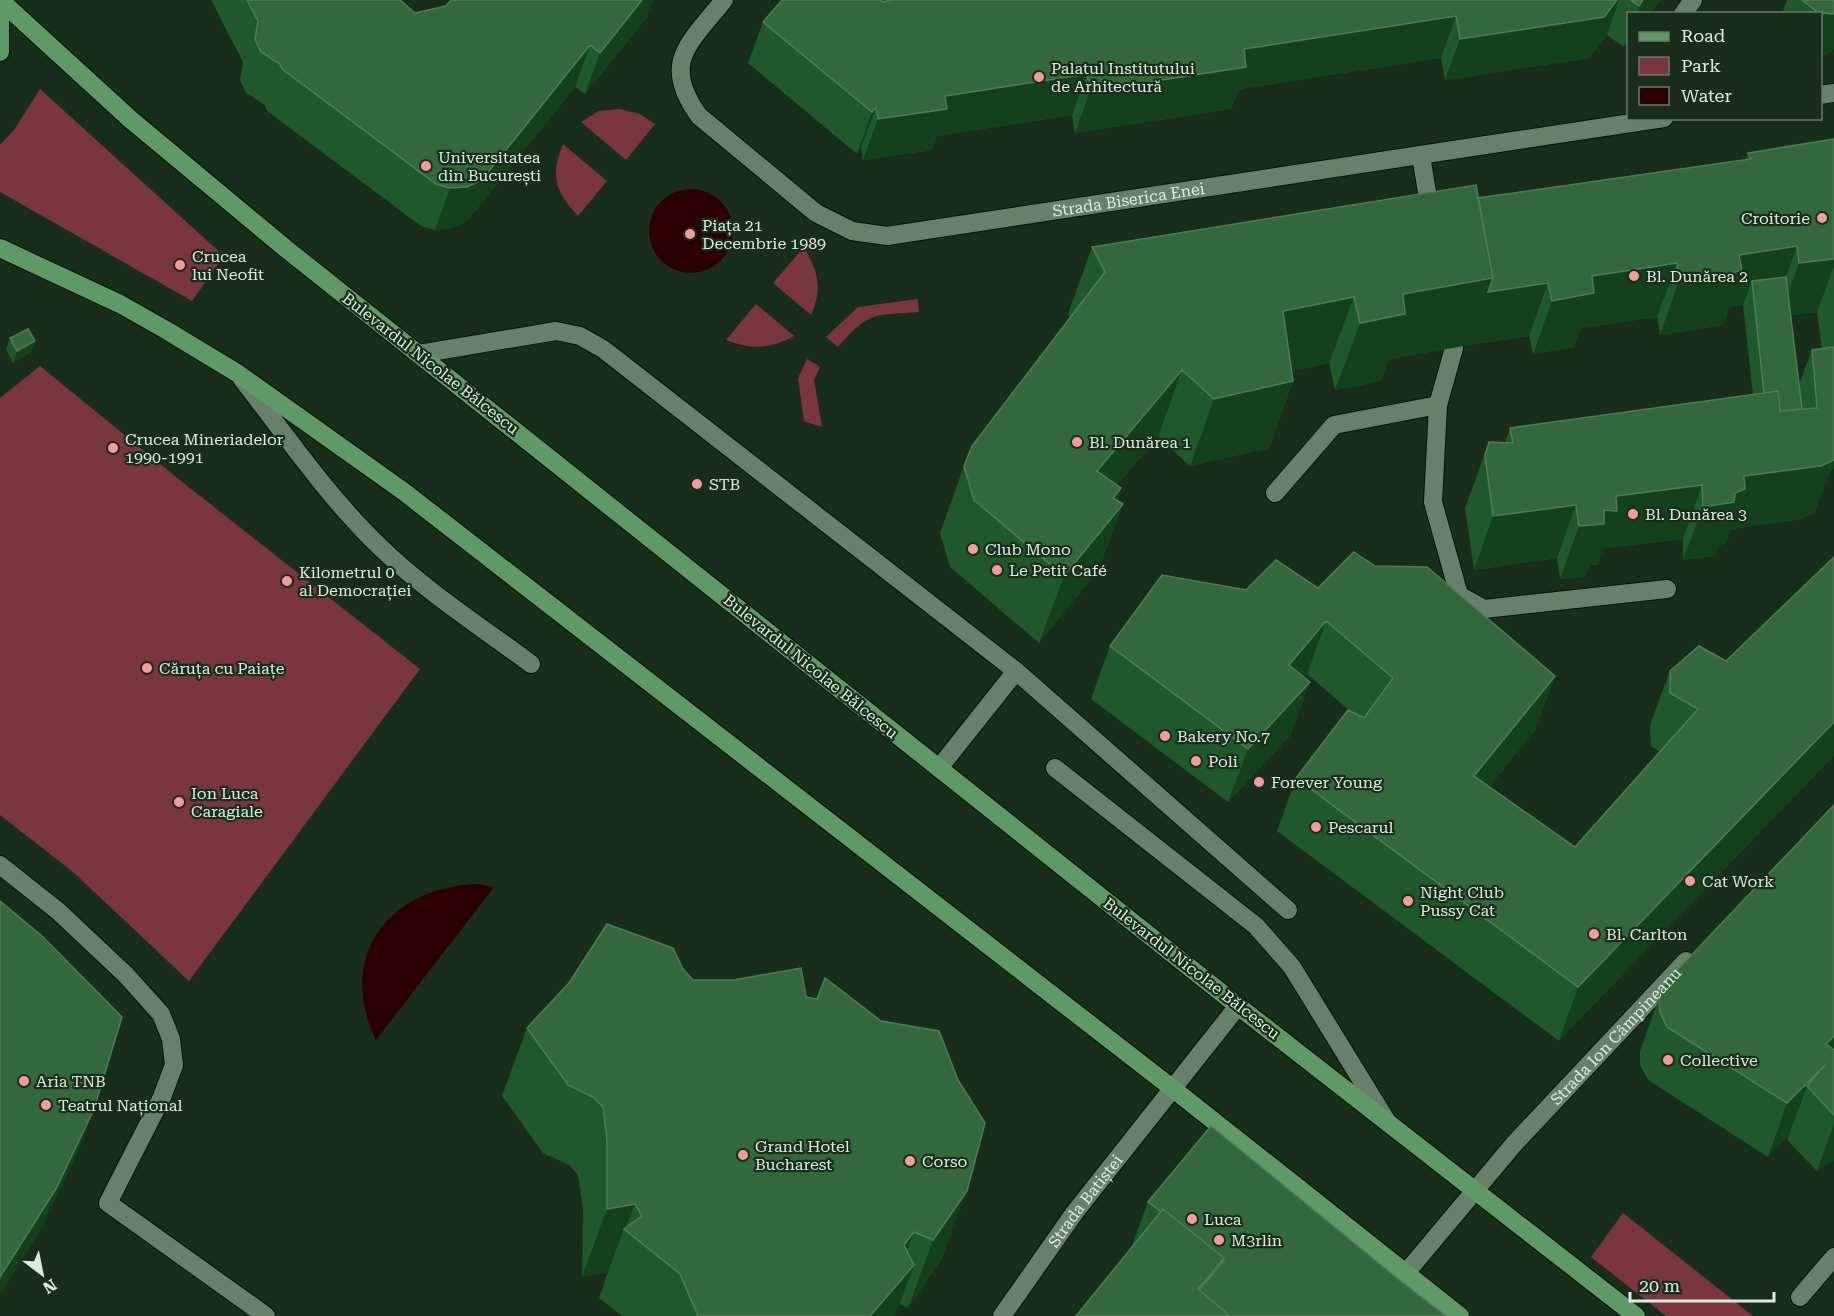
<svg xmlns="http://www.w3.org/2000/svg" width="1834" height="1316" viewBox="0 0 1834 1316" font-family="'Roboto Serif',serif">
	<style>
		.green { fill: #79363c }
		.water { fill: #2a0005 }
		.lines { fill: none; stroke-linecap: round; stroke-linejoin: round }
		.service-casing { stroke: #031605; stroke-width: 20 }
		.pedestrian-casing { stroke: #031605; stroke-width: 20 }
		.minor-casing { stroke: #031605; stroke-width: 20 }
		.tertiary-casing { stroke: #031605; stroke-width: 20 }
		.primary-casing { stroke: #031605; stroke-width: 20 }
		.service { stroke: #68806a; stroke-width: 18 }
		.pedestrian { stroke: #68806a; stroke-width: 18 }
		.minor { stroke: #68806a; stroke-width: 18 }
		.tertiary { stroke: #68806a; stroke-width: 18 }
		.primary { stroke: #5d9a66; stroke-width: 18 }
		.wall { fill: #1e582c; fill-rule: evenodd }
		.shaded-wall { fill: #13411d }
		.building { fill: #33683f; stroke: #4e7c58; stroke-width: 1.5 }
		.poi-dot { fill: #f49b9f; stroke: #182e1b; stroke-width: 2 }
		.labels { text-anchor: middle; stroke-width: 4.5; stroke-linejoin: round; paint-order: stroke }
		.poi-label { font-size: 16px; fill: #ddebde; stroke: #182e1b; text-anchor: start }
		.street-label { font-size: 16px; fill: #ddebde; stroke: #182e1b }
	</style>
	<rect width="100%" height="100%" fill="#182e1b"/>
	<!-- green -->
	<path class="green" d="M40,89L224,256L192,301L0,192V145L14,130Z
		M620,109L640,114L655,124L626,160L581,122L599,111Z
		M563,144L607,181L578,216C555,192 550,175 563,144Z
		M804,247C818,272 823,288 811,315L773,283Z
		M918,299L919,312C872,316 871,310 838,347L826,337L858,307Z
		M756,304L794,336C770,349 752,350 726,340Z
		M807,359L820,367L814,380L822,427L804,421L798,378Z
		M40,366L181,481L420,669L189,981L73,872L0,815V398Z
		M1623,1213L1753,1316H1666L1591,1257Z"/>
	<!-- water -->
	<path class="water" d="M649 231a42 42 0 1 1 84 0a42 42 0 1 1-84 0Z
		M476,884L494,887L376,1040C336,957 388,888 476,884Z"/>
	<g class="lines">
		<!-- service casing -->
		<g class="service-casing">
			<path id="service" d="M1421,156L1431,216
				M242,379C286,435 327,496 379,546C424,590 480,626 531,664
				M1438,405L1433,502L1459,595L1484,609L1667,589
				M1275,493L1334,425L1438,405L1454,348
				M939,768L1016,671L1288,910
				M1055,768L1256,926L1292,967L1386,1120
				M0,865L58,911L126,975L161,1014L171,1039L174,1065L162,1097L108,1203L266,1316
				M1800,1297L1834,1257"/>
		</g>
		<!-- pedestrian casing -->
		<g class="pedestrian-casing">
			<path id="pedestrian" d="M419,354L556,331L580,336L603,349L1016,671"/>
		</g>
		<!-- minor casing -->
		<g class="minor-casing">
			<g id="minor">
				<path id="s1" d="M724,0C690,43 660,62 699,116L816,213L852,231L887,236L1664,118"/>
				<path d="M1683,14L1693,0"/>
				<path d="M1820,95L1834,93"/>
			</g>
		</g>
		<!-- tertiary casing -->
		<g class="tertiary-casing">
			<g id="tertiary">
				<path id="s2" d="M1405,1274L1514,1144L1686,961"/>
				<path id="s3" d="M1002,1316L1075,1212L1238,1006"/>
			</g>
		</g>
		<!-- primary casing -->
		<g class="primary-casing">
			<path id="primary" d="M0,0L130,119L285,248L1238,1006L1636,1316
				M0,5V52
				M0,248L120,304L166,330L237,373L403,491L1172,1088L1460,1316"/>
		</g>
		<!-- service -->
		<use href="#service" class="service"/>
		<!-- pedestrian -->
		<use href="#pedestrian" class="pedestrian"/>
		<!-- minor -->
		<use href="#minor" class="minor"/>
		<!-- tertiary -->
		<use href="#tertiary" class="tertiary"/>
		<!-- primary -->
		<use href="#primary" class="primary"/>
	</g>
	<!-- wall -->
	<path class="wall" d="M211,0H400L415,13L446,6L648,16L585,94L575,87L467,221L452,228L435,230L421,226L267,111L265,105L246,93L240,80L243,62Z
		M782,0H1661L1650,14H1629V41L1624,47L1607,35L1589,58L1445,80L1441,58L1239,89L1231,109L1075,133L1072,115L937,136L932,150L863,160L861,148L857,154L748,63L763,22Z
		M1787,0H1834V49L1826,55H1821V14H1782Z
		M1834,139V468L1830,472L1814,513L1801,519L1731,529L1726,543L1718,546L1714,556L1683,560V539L1604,548L1598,565L1590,564L1585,577L1560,579L1557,558L1474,570L1465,508L1489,442H1505L1510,428L1753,395L1743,305L1729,307L1723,325L1660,335L1657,317L1581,328L1574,347L1533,354L1529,336L1469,345L1389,359L1381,381L1335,390L1329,363L1292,371L1293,381L1269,448L1190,466L1158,437L1117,485L1121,488L1117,500L1123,504L1098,571L1039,643L950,567L940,533L964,466L1070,318L1068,314L1092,247L1478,198L1746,159L1748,153ZM1817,312L1822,349L1812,350L1799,384L1791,315Z
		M10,338L35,341L30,353L13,363L6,350Z
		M1375,566L1555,676L1535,730L1489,787L1575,847L1660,752L1651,746L1650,725L1670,671L1726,661L1559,1041L1277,831L1296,778L1349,710L1307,674L1304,677L1291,735L1228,802L1091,699L1110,646L1246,590L1318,588Z
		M1834,805V1160L1817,1171L1787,1140L1789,1135L1768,1157L1648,1080L1640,1065V1051L1659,998Z
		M683,969L693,980L817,999L942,1259L908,1308L899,1304L895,1316H622L599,1298L608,1272L582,1277L583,1209L578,1175L569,1165L543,1153L502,1096L527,1028Z
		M1148,1202L1403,1283L1131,1248Z"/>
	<!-- shaded-wall -->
	<path class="shaded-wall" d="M642,0H654L648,16L585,94L600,53Z
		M1617,0H1619L1607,35L1589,58L1445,80L1460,39Z
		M1643,0H1661L1650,14H1636L1639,6Z
		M1821,14H1834V49L1826,55H1821Z
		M1456,16L1441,58L1239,89L1231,109L1075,133L1090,91L1244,49Z
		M1629,34V41L1624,47Z
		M590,45L575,87L467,221L452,228L435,230L450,188Z
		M1087,74L1072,115L937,136L932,150L863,160L878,119L945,96Z
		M876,107L861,148L857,154L872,112Z
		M1797,246L1778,300L1752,281L1743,305L1729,307L1723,325L1660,335L1679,281L1739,255Z
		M1834,259V266L1817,312L1780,316L1799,263Z
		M1677,263L1657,317L1581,328L1574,347L1533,354L1552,301L1592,276Z
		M1493,278L1548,283L1529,336L1469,345L1389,359L1381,381L1335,390L1360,323L1403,294Z
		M1354,297L1329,363L1258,378L1283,311Z
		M35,341L30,353L13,363L17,351Z
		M1182,370L1158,437L1073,538L1097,471Z
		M1293,381L1269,448L1190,466L1214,399Z
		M1834,431V468L1830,472L1814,513L1801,519L1731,529L1726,543L1718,546L1714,556L1683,560L1703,507L1735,493L1744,476Z
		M1702,485L1683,539L1604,548L1598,565L1590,564L1585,577L1560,579L1579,526L1616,496Z
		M1121,488L1110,520L1123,504L1098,571L1039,643L1064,576L1113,498Z
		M1576,505L1557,558L1474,570L1493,516Z
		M1326,621L1307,674L1270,719L1289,665Z
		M1555,676L1535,730L1455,830L1474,776Z
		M1310,682L1291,735L1228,802L1248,749Z
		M1834,722V756L1559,1041L1578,987Z
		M1834,1036V1071L1807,1086L1789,1135L1768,1157L1787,1103L1826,1044Z
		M94,1109L79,1150L41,1230L0,1295V1277Z
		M1834,1124V1160L1817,1171Z
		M967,1191L942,1259L908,1308L933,1240Z
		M635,1204L625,1230L624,1229L608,1272L582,1277L607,1209Z
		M914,1232L893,1289L914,1265L895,1316H870L904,1245Z
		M1224,1258L1208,1303L1198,1289Z"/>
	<!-- building -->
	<path class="building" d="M247,0H400L415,13L446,6L451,0H642L600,53L590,45L482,180L467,187L450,188L436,184L282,69L280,64L261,52L255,39L258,21Z
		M782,0H880L882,2L892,0H1617L1604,17L1460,39L1456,16L1244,49L1246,67L1090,91L1087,74L945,96L947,109L878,119L876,107L872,112L763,22Z
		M1631,0H1643L1639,6Z
		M1802,0H1834V14L1819,13Z
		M1834,139V259L1799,263L1797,246L1739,255L1742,271L1679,281L1677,263L1592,276L1594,293L1552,301L1548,283L1488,292L1493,278L1478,198L1751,159L1748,153Z
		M1476,185L1493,278L1403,294L1405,314L1360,323L1354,297L1283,311L1293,381L1214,399L1182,370L1097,471L1121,488L1113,498L1123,504L1064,576L974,500L964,466L972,446L1105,272L1092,247Z
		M1786,277L1802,409L1780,411L1778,391L1764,393L1752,281Z
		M28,329L35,341L17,351L10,338Z
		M1834,347V460L1821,466L1744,476L1745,489L1735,493L1734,502L1703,507L1702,485L1616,496L1617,511L1604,510V524L1579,526L1576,505L1493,516L1485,455L1489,442L1513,443L1510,428L1778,391L1780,411L1817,408L1812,350Z
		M1354,552L1375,566L1427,567L1555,676L1474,776L1575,847L1698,709L1670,693V671L1699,646L1726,661L1834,557V722L1578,987L1296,778L1348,710L1364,718L1393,678L1326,621L1289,665L1310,682L1248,749L1110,646L1162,575L1246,590L1276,560L1318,588Z
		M1834,805V1036L1826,1044L1834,1050V1115L1807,1086L1825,1065L1787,1103L1667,1027L1660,1012L1659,998L1666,982Z
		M0,901L42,936L122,1017L94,1109L56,1189L0,1277Z
		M607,924L673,948L683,969L693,980H734L801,968L806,997L817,999L825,978L881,1021L939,1031L958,1080L985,1123L967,1191L933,1240L914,1232L904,1245L914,1265L870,1316H698L680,1274L624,1229L642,1216L635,1204L607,1209V1141L603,1107L593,1097L568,1085L527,1028L569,983Z
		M1211,1126L1403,1283L1446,1316H1230L1199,1290L1222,1263L1224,1258L1163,1209L1161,1212L1148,1202Z
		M1163,1209L1224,1258L1198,1289L1230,1316H1076Z"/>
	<!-- markers -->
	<g class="poi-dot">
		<circle cx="1039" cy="77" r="6"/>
		<circle cx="426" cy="166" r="6"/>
		<circle cx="1822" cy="218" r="6"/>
		<circle cx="690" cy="234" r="6"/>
		<circle cx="180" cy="265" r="6"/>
		<circle cx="1634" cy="276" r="6"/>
		<circle cx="1077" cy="442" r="6"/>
		<circle cx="113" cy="448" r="6"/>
		<circle cx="697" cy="484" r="6"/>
		<circle cx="1633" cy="514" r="6"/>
		<circle cx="973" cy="549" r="6"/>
		<circle cx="997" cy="570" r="6"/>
		<circle cx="287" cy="581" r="6"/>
		<circle cx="147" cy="668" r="6"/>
		<circle cx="1165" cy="736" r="6"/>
		<circle cx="1196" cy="761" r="6"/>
		<circle cx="1259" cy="782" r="6"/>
		<circle cx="179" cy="802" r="6"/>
		<circle cx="1316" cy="827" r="6"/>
		<circle cx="1690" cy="881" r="6"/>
		<circle cx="1408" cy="901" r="6"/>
		<circle cx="1594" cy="934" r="6"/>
		<circle cx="1668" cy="1060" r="6"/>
		<circle cx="24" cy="1081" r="6"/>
		<circle cx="46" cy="1105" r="6"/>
		<circle cx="743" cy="1155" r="6"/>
		<circle cx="910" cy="1161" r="6"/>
		<circle cx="1192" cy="1219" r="6"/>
		<circle cx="1219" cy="1240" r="6"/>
	</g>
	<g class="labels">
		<!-- poi labels -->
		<g class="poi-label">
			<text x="1051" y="74">Palatul Institutului<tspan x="1051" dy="18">de Arhitectură</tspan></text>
			<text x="438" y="163">Universitatea<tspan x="438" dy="18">din București</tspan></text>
			<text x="1810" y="224" text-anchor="end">Croitorie</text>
			<text x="702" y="231">Piața 21<tspan x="702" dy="18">Decembrie 1989</tspan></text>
			<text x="192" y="262">Crucea<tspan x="192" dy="18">lui Neofit</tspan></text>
			<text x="1646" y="282">Bl. Dunărea 2</text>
			<text x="125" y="445">Crucea Mineriadelor<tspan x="125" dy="18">1990-1991</tspan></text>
			<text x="1089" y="448">Bl. Dunărea 1</text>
			<text x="709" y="490">STB</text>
			<text x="1645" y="520">Bl. Dunărea 3</text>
			<text x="985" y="555">Club Mono</text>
			<text x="1009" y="576">Le Petit Café</text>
			<text x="299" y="578">Kilometrul 0<tspan x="299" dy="18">al Democrației</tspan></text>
			<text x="159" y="674">Căruța cu Paiațe</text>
			<text x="1177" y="742">Bakery No.7</text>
			<text x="1208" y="767">Poli</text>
			<text x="1271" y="788">Forever Young</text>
			<text x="191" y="799">Ion Luca<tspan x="191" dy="18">Caragiale</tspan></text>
			<text x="1328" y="833">Pescarul</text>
			<text x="1702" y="887">Cat Work</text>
			<text x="1420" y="898">Night Club<tspan x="1420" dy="18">Pussy Cat</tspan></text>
			<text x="1606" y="940">Bl. Carlton</text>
			<text x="1680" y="1066">Collective</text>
			<text x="36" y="1087">Aria TNB</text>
			<text x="58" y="1111">Teatrul Național</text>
			<text x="755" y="1152">Grand Hotel<tspan x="755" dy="18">Bucharest</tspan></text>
			<text x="922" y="1167">Corso</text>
			<text x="1204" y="1225">Luca</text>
			<text x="1231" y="1246">M3rlin</text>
		</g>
		<!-- street labels -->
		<g class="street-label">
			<text dy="6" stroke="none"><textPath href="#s1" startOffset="606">Strada Biserica Enei</textPath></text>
			<text transform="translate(431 363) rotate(38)" y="6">Bulevardul Nicolae Bălcescu</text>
			<text transform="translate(811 666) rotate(39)" y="6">Bulevardul Nicolae Bălcescu</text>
			<text transform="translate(1192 968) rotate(38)" y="6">Bulevardul Nicolae Bălcescu</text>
			<text dy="6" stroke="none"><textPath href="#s2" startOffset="318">Strada Ion Câmpineanu</textPath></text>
			<text dy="6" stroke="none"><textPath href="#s3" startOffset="142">Strada Batiștei</textPath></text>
		</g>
	</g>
	<!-- legend -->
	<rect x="1627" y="12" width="195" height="108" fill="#182e1b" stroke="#677a69" stroke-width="1.5"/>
	<rect x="1639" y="32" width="30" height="9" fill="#5d9a66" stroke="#677a69" stroke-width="1.5"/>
	<text x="1681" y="42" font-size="18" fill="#ddebde">Road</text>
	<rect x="1639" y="57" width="30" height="18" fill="#79363c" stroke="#677a69" stroke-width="1.5"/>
	<text x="1681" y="72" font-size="18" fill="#ddebde">Park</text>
	<rect x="1639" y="87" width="30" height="18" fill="#2a0005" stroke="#677a69" stroke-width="1.5"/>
	<text x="1681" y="102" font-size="18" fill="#ddebde">Water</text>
	<!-- north arrow -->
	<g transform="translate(42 1274) rotate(148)" stroke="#182e1b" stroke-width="4.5" paint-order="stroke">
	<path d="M0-4.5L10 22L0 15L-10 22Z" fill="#ddebde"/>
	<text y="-9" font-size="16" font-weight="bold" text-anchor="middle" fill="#ddebde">N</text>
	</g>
	<!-- scale -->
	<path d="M1630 1292v9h144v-9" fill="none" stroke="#ddebde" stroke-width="3"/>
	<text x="1639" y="1292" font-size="18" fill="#ddebde" stroke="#182e1b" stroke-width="4.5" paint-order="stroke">20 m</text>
</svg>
